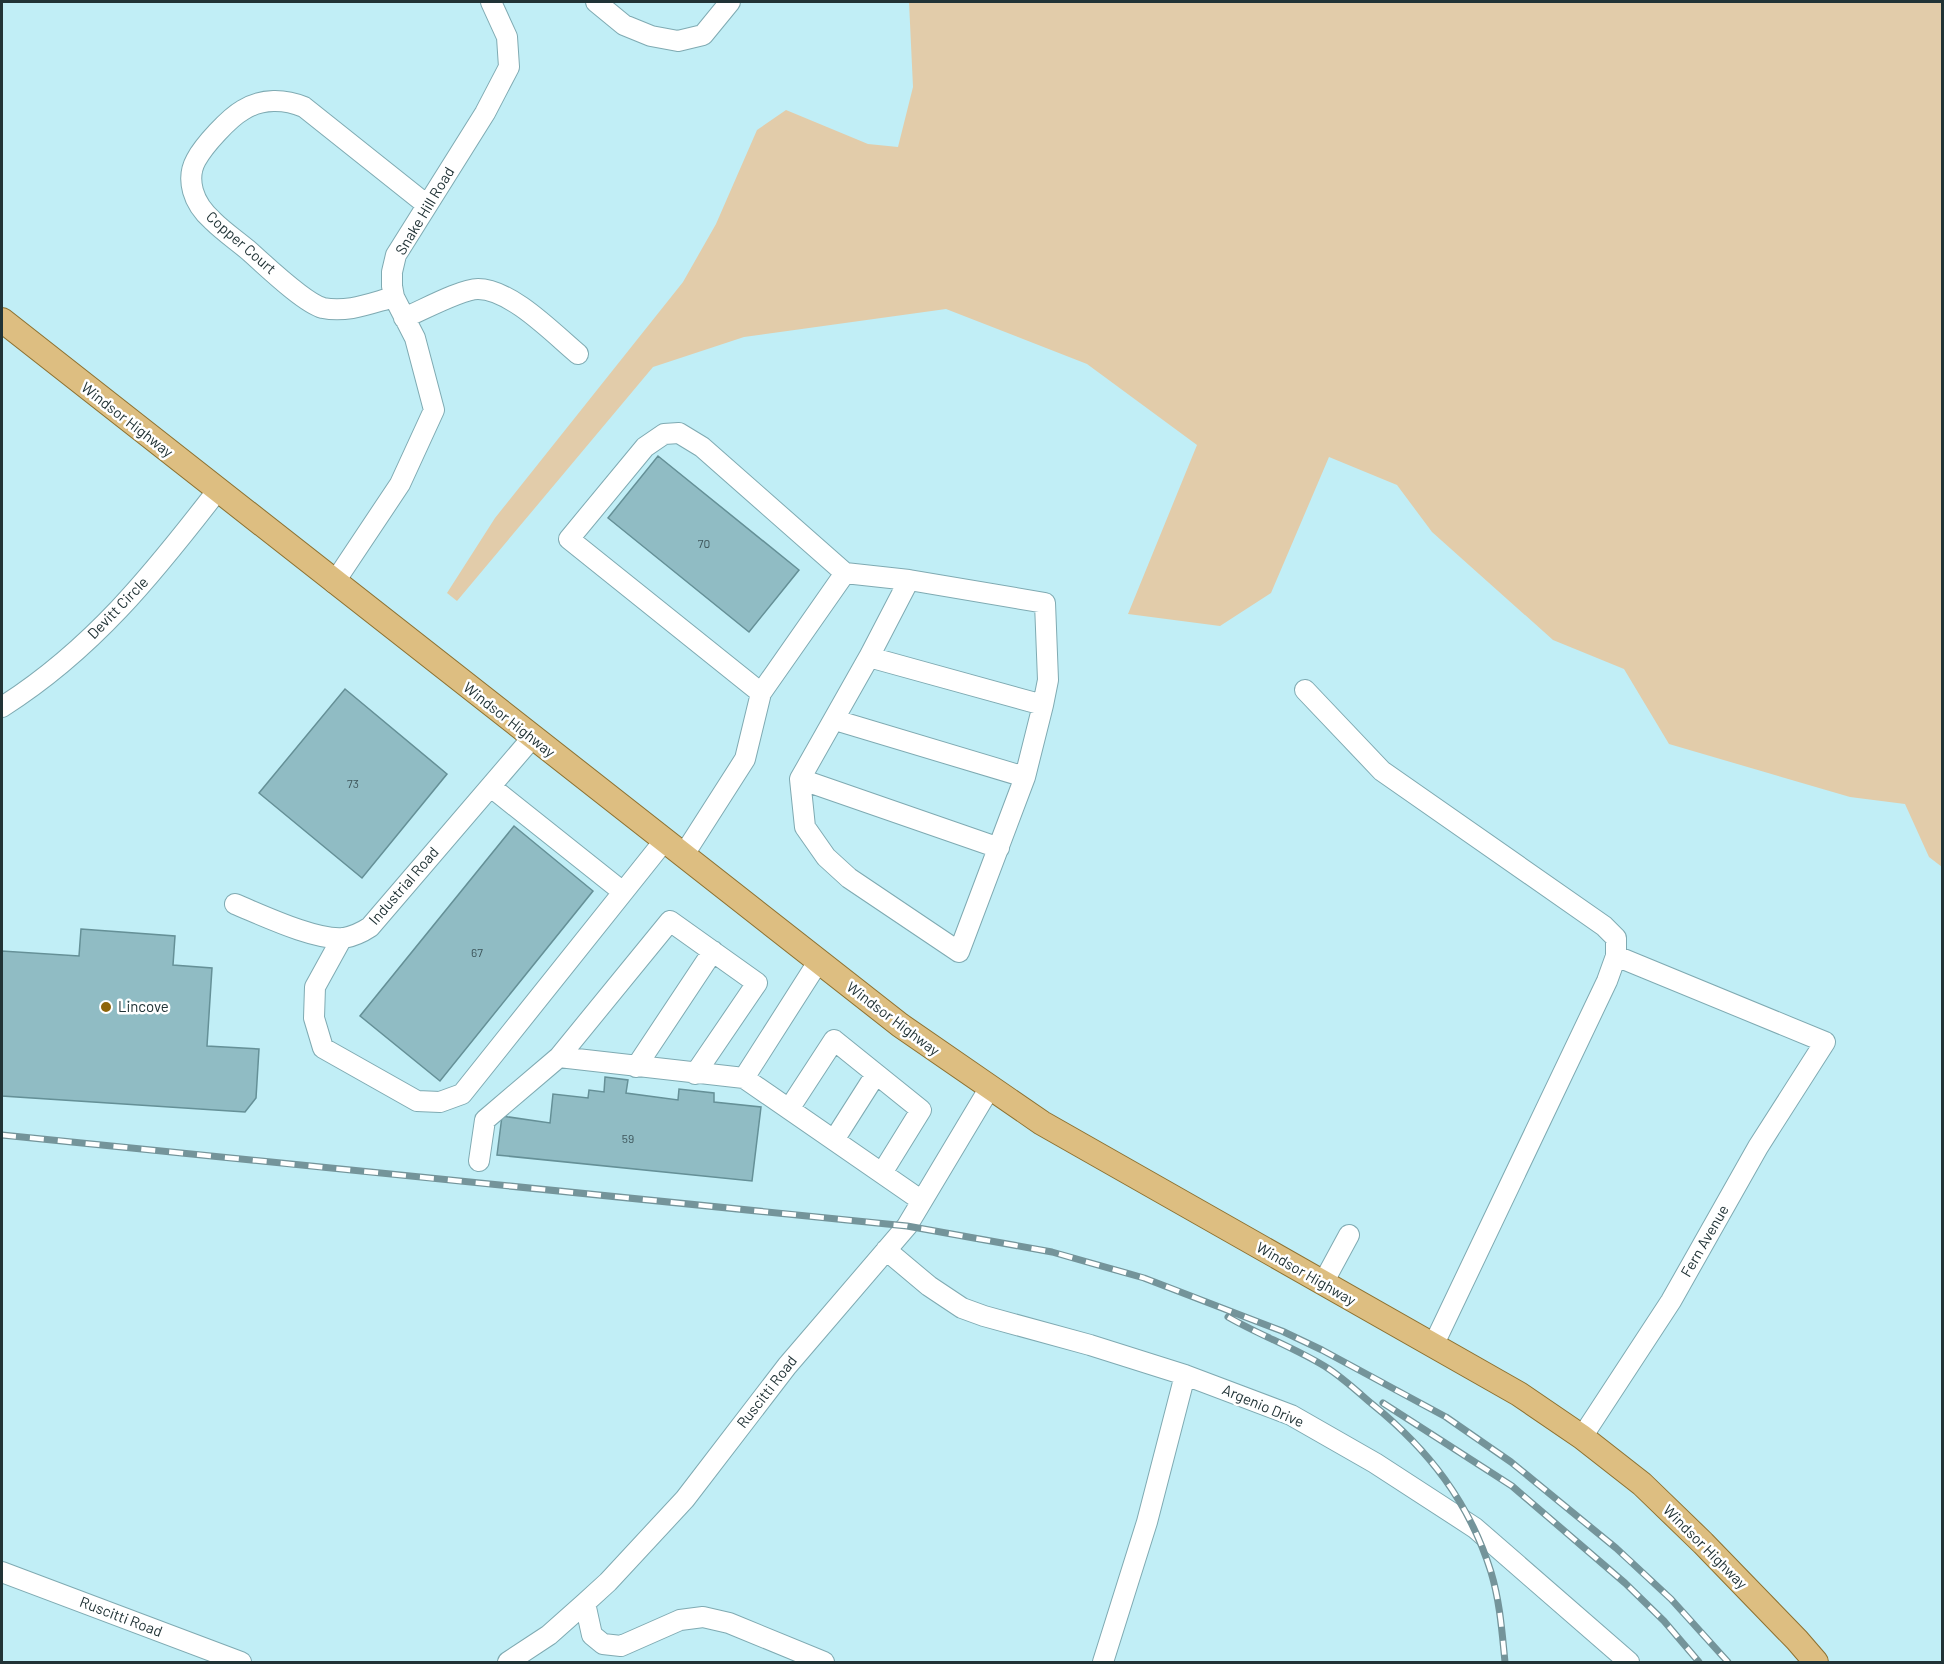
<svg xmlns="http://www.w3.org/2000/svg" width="1944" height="1664" viewBox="0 0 1944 1664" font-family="Barlow,sans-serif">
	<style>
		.green { fill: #e2ccaa }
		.building { fill: #90bcc4; stroke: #659097; stroke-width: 1.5 }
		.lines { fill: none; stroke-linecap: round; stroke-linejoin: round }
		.minor-casing { stroke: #7faab2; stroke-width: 22 }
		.major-casing { stroke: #8d7130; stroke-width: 26 }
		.minor { stroke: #fff; stroke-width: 20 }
		.major { stroke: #ddbe81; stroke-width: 24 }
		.rail-casing { stroke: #74949a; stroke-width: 7 }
		.rail { stroke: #fff; stroke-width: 4.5; stroke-dasharray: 14; stroke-linecap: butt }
		.poi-dot { fill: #8e6509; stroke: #fff; stroke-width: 2 }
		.labels { text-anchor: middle; stroke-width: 5; stroke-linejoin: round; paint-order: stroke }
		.number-label { font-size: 12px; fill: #3d555a }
		.street-label { font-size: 15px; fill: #213336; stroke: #fff }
		.poi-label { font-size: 15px; fill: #213336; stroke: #fff; text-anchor: start }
	</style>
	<rect width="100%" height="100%" fill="#c1eef6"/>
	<!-- green -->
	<path class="green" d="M909,2H1942V867L1929,857L1905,804L1850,797L1669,744L1624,669L1553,640L1432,532L1397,485L1329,457L1271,593L1220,626L1128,614L1197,445L1087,364L946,309L744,337L653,367L457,601L447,593L495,518L683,282L716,224L757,130L786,110L868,144L898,147L913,87Z"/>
	<!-- building -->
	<path class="building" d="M658,456L799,570L749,632L608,518Z
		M345,689L447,774L362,878L259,793Z
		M514,826L593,891L440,1081L360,1016Z
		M81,929L175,936L173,965L212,968L207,1046L259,1049L256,1098L245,1112L2,1096V951L79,956Z
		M605,1077L628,1080L626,1093L678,1100L679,1089L714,1093V1102L761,1107L752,1181L497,1155L502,1116L550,1123L553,1094L588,1098L589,1090L604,1092Z"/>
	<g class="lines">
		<!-- minor casing -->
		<g class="minor-casing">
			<path id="minor" d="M596,2L624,25L651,36L678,41L703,35L730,2
				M394,297C371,303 348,313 323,308C304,303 264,264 248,250C236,240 223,231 213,221C204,213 196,202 193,191C190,180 191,169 196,160C204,145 229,118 243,110C262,98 285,99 304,107L427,205
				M404,318C421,311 461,289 478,289C511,289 554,334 578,354
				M334,583L400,484L434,410L415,338L394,297L392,286V272L396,255L485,113L509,67L507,37L491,2
				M869,657L909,580
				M1305,690L1382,771L1604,926L1616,938V956L1607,981L1433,1346
				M761,693L569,539L645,447L664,434L679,433L702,447L845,573
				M2,707C92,650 153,574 217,491
				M835,720L1025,777
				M800,779L999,848
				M491,787L623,892
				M683,856L745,759L761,693L845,573L909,580L1045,603L1048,680L1043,705L1025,777L959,952L849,878L826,857L805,827L800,779L869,657L1043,705
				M235,904C262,915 316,941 344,938C354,936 361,933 370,927L532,738
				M342,938L315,987L314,1018L323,1048L417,1101L440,1102L462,1094L664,841
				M818,962L744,1078L922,1201
				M636,1067L713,951
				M695,1074L757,983L670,921L559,1057L744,1078
				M789,1109L834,1040L921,1110L882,1173
				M834,1140L876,1074
				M479,1161L485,1120L559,1057
				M886,1250L929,1286L962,1308L984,1316L1090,1345L1185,1375L1291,1415L1375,1463L1475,1528L1629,1662
				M1323,1283L1349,1235
				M1582,1437L1671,1301L1758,1147L1825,1042L1616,956
				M2,1572L241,1662
				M585,1603L592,1635L603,1644L621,1646L680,1620L703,1617L729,1623L824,1662
				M508,1662L549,1635L585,1603L608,1582L685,1499L787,1366L907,1226L989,1089
				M1103,1662L1147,1522L1185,1375"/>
		</g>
		<!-- major casing -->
		<g class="major-casing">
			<path id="major" d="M2,320L900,1025L1042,1123L1519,1394L1582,1437L1642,1484L1703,1543L1797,1640L1816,1662"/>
		</g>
		<!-- minor -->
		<use href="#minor" class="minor"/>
		<!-- major -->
		<use href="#major" class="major"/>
		<!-- rail casing -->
		<g class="rail-casing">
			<path id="rail" d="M2,1135L907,1226L1052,1252L1144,1278L1282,1331L1322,1350L1446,1417L1511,1462L1616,1548L1671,1599L1728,1662
				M1228,1317C1261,1336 1298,1349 1329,1369C1344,1379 1358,1392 1372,1404C1429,1450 1469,1502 1491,1572C1500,1602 1502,1632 1505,1662
				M1383,1403L1512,1486L1625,1583L1664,1621L1699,1662"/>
		</g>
		<!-- rail -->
		<use href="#rail" class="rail"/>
	</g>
	<!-- markers -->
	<circle class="poi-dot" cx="106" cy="1007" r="6"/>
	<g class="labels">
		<!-- number labels -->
		<g class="number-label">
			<text x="704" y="548">70</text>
			<text x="353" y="788">73</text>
			<text x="477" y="957">67</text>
			<text x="628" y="1143">59</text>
		</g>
		<!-- street labels -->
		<g class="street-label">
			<text transform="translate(425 211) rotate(-59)" y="5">Snake Hill Road</text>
			<text transform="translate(241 243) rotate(41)" y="5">Copper Court</text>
			<text transform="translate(127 420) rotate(38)" y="5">Windsor Highway</text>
			<text transform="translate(118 608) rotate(-46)" y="5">Devitt Circle</text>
			<text transform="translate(509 720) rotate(38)" y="5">Windsor Highway</text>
			<text transform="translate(404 886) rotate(-49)" y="5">Industrial Road</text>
			<text transform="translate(893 1019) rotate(37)" y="5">Windsor Highway</text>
			<text transform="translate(1705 1241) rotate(-60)" y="5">Fern Avenue</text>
			<text transform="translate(1306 1274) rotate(30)" y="5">Windsor Highway</text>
			<text transform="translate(767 1392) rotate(-52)" y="5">Ruscitti Road</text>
			<text transform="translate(1263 1406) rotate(23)" y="5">Argenio Drive</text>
			<text transform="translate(1705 1547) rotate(45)" y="5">Windsor Highway</text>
			<text transform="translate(121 1617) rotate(21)" y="5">Ruscitti Road</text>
		</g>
		<!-- poi labels -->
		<g class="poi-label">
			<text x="118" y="1012">Lincove</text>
		</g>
	</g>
	<!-- border -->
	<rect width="1944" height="1664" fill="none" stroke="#213336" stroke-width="6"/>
</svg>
